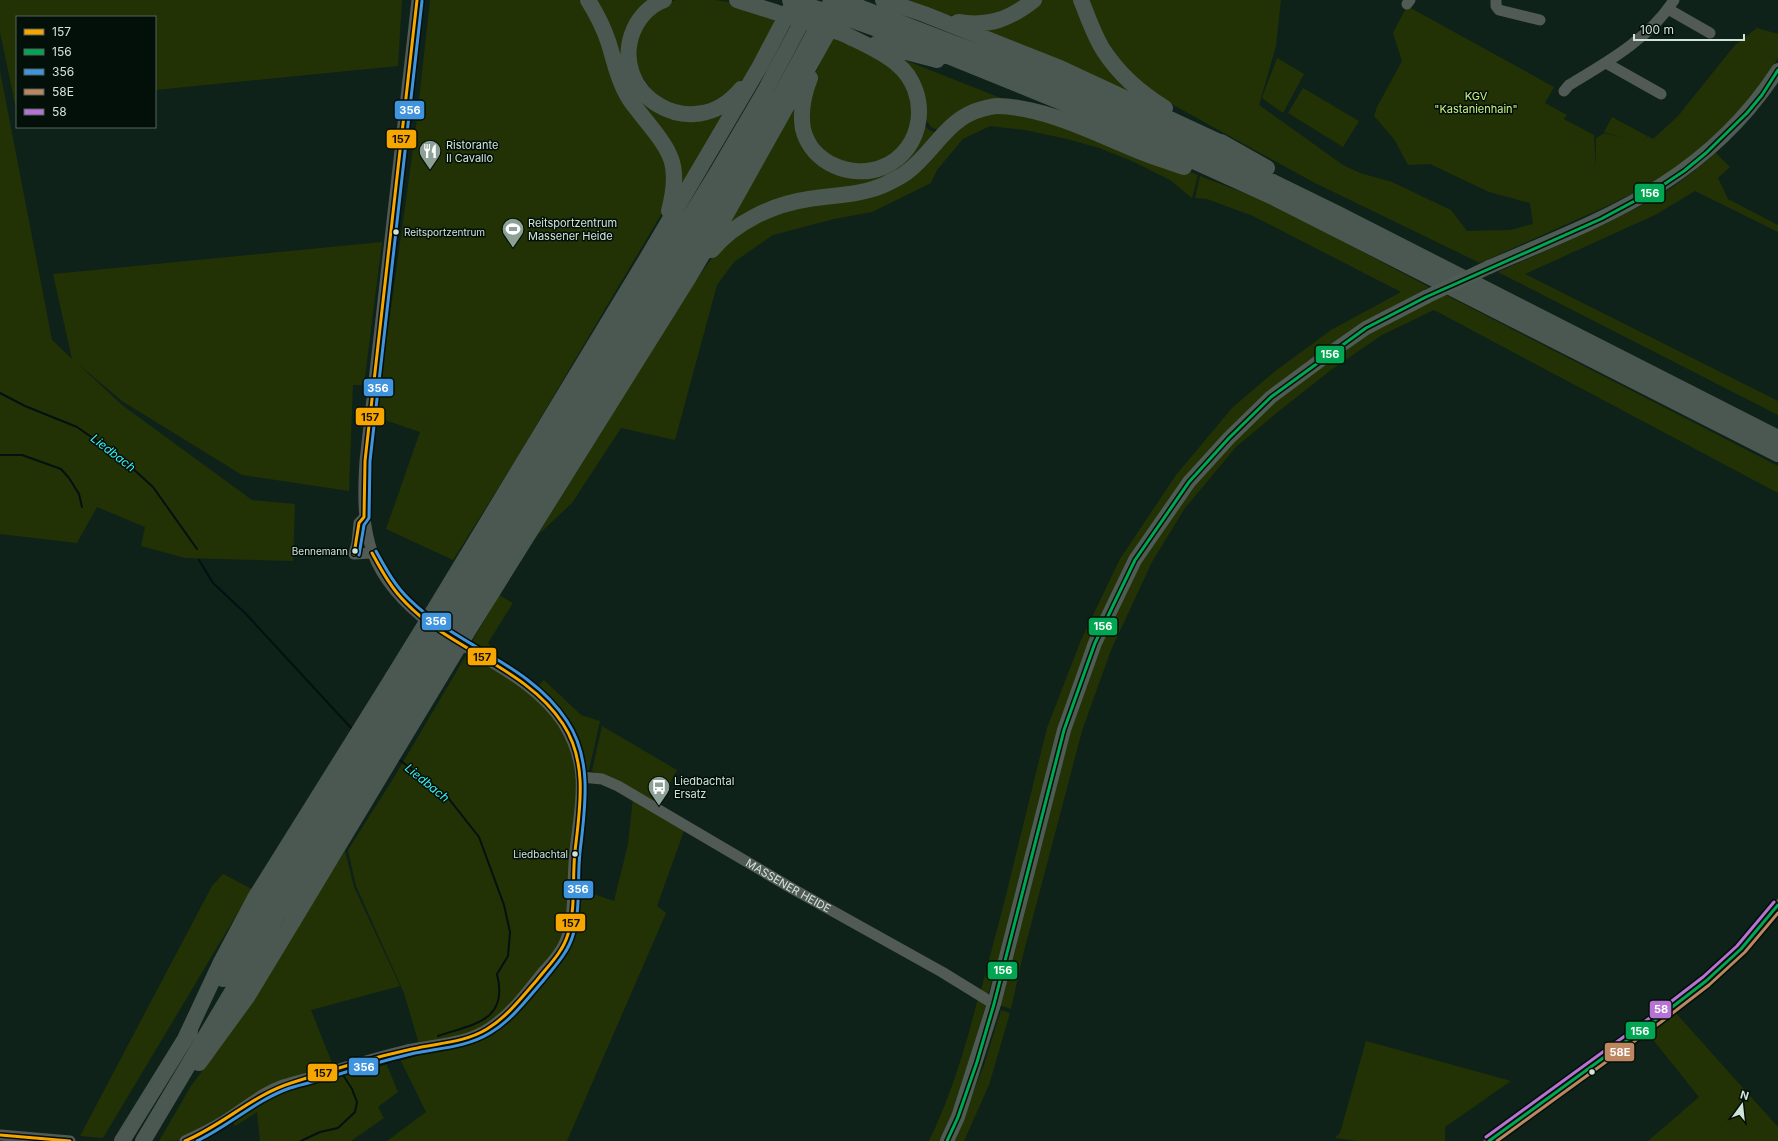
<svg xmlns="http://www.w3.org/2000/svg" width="1778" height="1141" viewBox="0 0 1778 1141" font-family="Inter,sans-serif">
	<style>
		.green { fill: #223204 }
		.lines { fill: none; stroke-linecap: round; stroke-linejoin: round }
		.stream { stroke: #031111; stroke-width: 2 }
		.minor { stroke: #525a56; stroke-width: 11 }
		.major { stroke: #4f5b55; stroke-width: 14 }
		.highway { stroke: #4a5851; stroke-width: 16 }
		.major-bridge { stroke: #4f5b55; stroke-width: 14 }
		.highway-bridge { stroke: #4a5851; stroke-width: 16 }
		.bus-1-casing { stroke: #030f09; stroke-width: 6 }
		.bus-2-casing { stroke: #030f09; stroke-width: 6 }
		.bus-3-casing { stroke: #030f09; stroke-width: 6 }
		.bus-4-casing { stroke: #030f09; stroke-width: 6 }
		.bus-5-casing { stroke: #030f09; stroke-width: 6 }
		.bus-1 { stroke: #f7a600; stroke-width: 3 }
		.bus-2 { stroke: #00a651; stroke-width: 3 }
		.bus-3 { stroke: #4094de; stroke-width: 3 }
		.bus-4 { stroke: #bb8660; stroke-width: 3 }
		.bus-5 { stroke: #b673d3; stroke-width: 3 }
		.bus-dot { fill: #d1e4d9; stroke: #030f09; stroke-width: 1.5 }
		.labels { text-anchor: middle; stroke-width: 3; stroke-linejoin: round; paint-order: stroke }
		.bus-label { font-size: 10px; fill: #d1e4d9; stroke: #030f09; text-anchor: end }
		.park-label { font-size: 11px; fill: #cbf186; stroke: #030f09 }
		.poi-label { font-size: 11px; fill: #d1e4d9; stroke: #030f09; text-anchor: start }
		.street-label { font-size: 11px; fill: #d1e4d9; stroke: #030f09 }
		.water-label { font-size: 12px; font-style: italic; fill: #39f2f6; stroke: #030f09 }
		.line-badge { stroke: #030f09; stroke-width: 1.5 }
		.badge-label { font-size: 11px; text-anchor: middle; font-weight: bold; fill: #fff }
		.pale-badge-label { font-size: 11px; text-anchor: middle; font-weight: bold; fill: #111 }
	</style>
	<rect width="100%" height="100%" fill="#0e221a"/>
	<!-- green -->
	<path class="green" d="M0,0H402L398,66L155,90V17H17V104H15L0,32Z
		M430,0H579L587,10L668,166L665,208L509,471L453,560L386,529L420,432L376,417L416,127Z
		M590,0H658L646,8L628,69L667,113L736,98L678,191Z
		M676,0H715L728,2L776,19L752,68L731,94L691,110L656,97L636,67L635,51L644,23L664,4Z
		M905,0H1022C1017,4 1010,10 1004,12C966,26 941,13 905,0Z
		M1039,0H1077L1145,98L980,29Z
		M1089,0H1281L1276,46L1259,105L1343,165L1360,173L1392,182L1451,210L1467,231L1510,230L1533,224L1530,203L1489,192L1430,164L1408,165L1394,139L1374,116L1377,107L1402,61L1393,33L1407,6L1554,87L1545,103L1567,115L1564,119L1594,135L1596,168V138L1605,133L1628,139L1604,132L1612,117L1647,136L1644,141L1648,136L1653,139L1678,116L1735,45L1757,28L1778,34V58L1773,66L1747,101L1722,129L1690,157L1657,181L1607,206L1480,263L1313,182L1175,106L1150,89L1131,73L1117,56L1099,28Z
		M832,37L882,57L912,89L910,136L881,165L833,162L806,128L810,85Z
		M897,57L1016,104L938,130L931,127L923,116Z
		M1277,58L1304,74L1283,113L1262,98Z
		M0,71L52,340L72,359L53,274L382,242L364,385H353L349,491L242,475L122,401L78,364L122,405L252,500L295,504L293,561L185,558L141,546L145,527L97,507L77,543L0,534Z
		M1303,88L1359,121L1343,147L1288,113Z
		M797,99L807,150L871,175L924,125L929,130L940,134L926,149L883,182L804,196L718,240Z
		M1028,112L1198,175L1192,198L1170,180L1132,161L1099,148L1067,139L1025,130L990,126L963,139L937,170L931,183L872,212L834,219L773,235L734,262L717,285L675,440L621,428L572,503L537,536L693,284L717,251L727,240L779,210L885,188L975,115Z
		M1716,153L1730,167L1718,178L1728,199L1778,225V232L1695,191L1657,214L1525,274L1778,401V415L1498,272C1556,246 1616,222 1670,189C1686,178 1701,165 1716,153Z
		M1200,176L1272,204L1429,287L1376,316L1184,480L1091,641L987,998L980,994L1004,903L1047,728L1081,640L1120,559L1176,475L1232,408L1274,372L1331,330L1401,292L1253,216L1207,199L1195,198Z
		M1446,295L1778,466V493L1434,310L1382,335L1331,370L1279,411L1236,447L1185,508L1152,562L1111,650L1082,731L1023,955L1011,1009L997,1004L1069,732L1099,645L1141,558L1192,487L1275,399L1381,326Z
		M499,595L513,603L488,643L498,654L493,660L470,645Z
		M468,652L517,683L550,711L565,734L579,778L569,917L562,942L513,1005L478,1031L419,1044L404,993L356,886L348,850L396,774Z
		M544,680L581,715L600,721L589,770L584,769L579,749L535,689Z
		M602,726L677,770L657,807L592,771Z
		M633,797L685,828L657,906L666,913L567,1141H387L426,1112L398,1055L479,1037L563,953L576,888L614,901L628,844Z
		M345,851L354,887L400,986L311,1010L334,1068L282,1083L229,1114L180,1140L159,1141L191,1086L221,1046Z
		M223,874L252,889L103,1138L80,1136L212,886Z
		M978,998L987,1003L951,1117L941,1141H929C951,1096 966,1046 978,998Z
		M1001,1010L1010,1013L989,1085L964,1141H954L984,1065Z
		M1674,1011L1778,1127V1141H1648L1699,1097L1647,1032Z
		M1366,1041L1511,1081L1445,1127V1141H1358L1335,1138L1340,1133Z
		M384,1058L398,1092L378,1107L384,1118L351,1141H260L257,1112L235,1126L231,1119L270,1093Z"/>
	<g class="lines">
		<!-- stream -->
		<path class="stream" d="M0,393L25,406L77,427L120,457L153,487L197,549
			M0,455H22L61,469L69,478L79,494L82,507
			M199,560L213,583L246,614L352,729
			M398,759L427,780L449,799L479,837L504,905L510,932L508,956L497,974C509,1021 474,1024 438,1036
			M398,1060L431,1051
			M355,1072L390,1062
			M301,1141L320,1132L338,1128L355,1112L357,1102L352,1089L343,1075L349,1073"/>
		<!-- minor -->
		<g class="minor">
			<path d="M417,0L365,461C360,537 369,578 432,625"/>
			<path d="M1496,0V6L1499,10L1540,20"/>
			<path d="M1407,4L1410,0"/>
			<path d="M1668,9L1710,33"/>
			<path d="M1606,63L1661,94"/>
			<path d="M1564,91L1569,85C1607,62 1649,39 1674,0"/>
			<path d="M364,518L359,523L357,543L354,554L372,553"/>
			<path id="s1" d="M581,777L602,779L618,786L793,889L942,972L994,1004"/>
			<path d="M0,1135L70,1141"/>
			<path d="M185,1141C200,1134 217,1126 231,1116C248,1105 263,1092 283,1085C299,1080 317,1076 333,1071C358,1063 382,1056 407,1050C435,1044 465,1044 489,1028C511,1014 526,993 542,973C550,964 559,955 564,944C575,920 572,890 574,864C577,812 594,773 563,723C538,685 492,663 454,640"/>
			<path d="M1489,1141L1658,1018L1706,981L1741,949L1778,905"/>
		</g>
		<!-- major -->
		<path class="major" d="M1489,267C1606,217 1705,182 1778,70
			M947,1141L958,1117L994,1004L1064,730L1095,643L1135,560L1189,482L1229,438L1271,397L1333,351L1366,328L1426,297"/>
		<!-- highway -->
		<path class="highway" d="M588,0C596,13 603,26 608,41C614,59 617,78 627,95C631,103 638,110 643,117C672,153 681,164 669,211
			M664,0C651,5 640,16 634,29C606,93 692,148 741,89
			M737,0L775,12
			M883,0L924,14L1060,68L1230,147
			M1081,0C1088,17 1094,36 1104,51C1119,74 1142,94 1165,108
			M859,7L1057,83L1199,146L1338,214L1778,438
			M852,20L916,43L1081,110L1275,198L1778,454
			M958,22C989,27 1010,19 1034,0
			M876,44L937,60
			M810,78C804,93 800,112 803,129C811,163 852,180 883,167C925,150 931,92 897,64C882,51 862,43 844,34
			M1221,142L1267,168
			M712,250C735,222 774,204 809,199C834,195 863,195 886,184C893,180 901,177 907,172C934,152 947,118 982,109C987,108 992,106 997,106C1047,107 1098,135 1144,153C1157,158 1170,162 1184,167
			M433,612L649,255L760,66L793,3
			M444,620L718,171L766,89L809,8
			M456,627L729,183L781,95L832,0
			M466,634L689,277L724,218L836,18
			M223,979L268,906
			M185,1039L221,962L255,898L393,677
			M199,1063L247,997L293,921
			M122,1141L190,1031
			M143,1141L279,913"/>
		<!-- major-bridge -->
		<path class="major-bridge" d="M1426,297L1489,267"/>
		<!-- highway-bridge -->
		<path class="highway-bridge" d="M790,0L852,20
			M838,0L859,7
			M775,12L844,34
			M393,677L433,612
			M268,906L444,620
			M279,913L456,627
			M293,921L466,634"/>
		<!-- bus-1 casing -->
		<g class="bus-1-casing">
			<path id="bus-1" d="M354,554L359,523L364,517L365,461L417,0
				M0,1135L70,1141
				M185,1141C223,1125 253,1095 291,1083C330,1070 371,1058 412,1049C437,1043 464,1043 487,1029C507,1017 522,997 537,980C548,966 563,952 568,934C576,907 572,878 575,851C580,808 588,762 563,724C527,668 451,650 406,603C391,588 382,571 372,553"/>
		</g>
		<!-- bus-2 casing -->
		<g class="bus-2-casing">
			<path id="bus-2" d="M947,1141L958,1117L977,1062L994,1004L1064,730L1095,643L1135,560L1189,482L1229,438L1271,397L1366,328L1426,297L1601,219L1657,189L1684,171L1706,153L1747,113L1762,95L1778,70
				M1489,1141L1658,1018L1706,981L1741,949L1778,905"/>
		</g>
		<!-- bus-3 casing -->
		<g class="bus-3-casing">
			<path id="bus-3" d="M359,555L364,525L369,518L370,461L422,1
				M197,1141C229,1126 256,1100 290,1088C303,1084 317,1081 330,1077C358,1068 386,1060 415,1053C441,1048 467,1047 490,1033C512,1020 527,999 543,981C554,967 568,953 573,935C581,908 577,879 580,852C585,808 593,760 567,721C530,664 457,646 410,600C395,586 386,569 376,551"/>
		</g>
		<!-- bus-4 casing -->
		<g class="bus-4-casing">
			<path id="bus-4" d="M1497,1141L1661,1022L1709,985L1745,952L1778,913"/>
		</g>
		<!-- bus-5 casing -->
		<g class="bus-5-casing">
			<path id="bus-5" d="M1486,1137L1655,1014L1703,977L1737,946L1774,902"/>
		</g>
		<!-- bus-1 -->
		<use href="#bus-1" class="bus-1"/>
		<!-- bus-2 -->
		<use href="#bus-2" class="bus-2"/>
		<!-- bus-3 -->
		<use href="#bus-3" class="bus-3"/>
		<!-- bus-4 -->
		<use href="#bus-4" class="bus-4"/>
		<!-- bus-5 -->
		<use href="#bus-5" class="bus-5"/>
	</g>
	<!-- icons -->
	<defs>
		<g id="restaurant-pin" transform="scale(1.15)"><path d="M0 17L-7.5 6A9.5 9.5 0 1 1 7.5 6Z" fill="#8da096" stroke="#030f09"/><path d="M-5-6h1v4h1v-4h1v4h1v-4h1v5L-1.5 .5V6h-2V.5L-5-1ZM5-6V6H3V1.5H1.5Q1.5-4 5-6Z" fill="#fff"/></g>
		<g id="stadium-pin" transform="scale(1.15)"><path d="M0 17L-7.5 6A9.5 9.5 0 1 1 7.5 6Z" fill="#8da096" stroke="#030f09"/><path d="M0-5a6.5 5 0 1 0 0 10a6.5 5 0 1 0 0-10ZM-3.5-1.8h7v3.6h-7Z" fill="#fff"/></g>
		<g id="bus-pin" transform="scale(1.15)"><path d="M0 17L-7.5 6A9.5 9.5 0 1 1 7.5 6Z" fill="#8da096" stroke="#030f09"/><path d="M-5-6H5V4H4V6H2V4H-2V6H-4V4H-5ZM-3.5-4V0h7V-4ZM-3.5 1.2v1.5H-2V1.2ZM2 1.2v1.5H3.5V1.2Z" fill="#fff"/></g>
	</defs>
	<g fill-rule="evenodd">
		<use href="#restaurant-pin" x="430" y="151"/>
		<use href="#stadium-pin" x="513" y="229"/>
		<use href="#bus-pin" x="659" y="787"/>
	</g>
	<!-- markers -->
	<g class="bus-dot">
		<circle cx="396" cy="232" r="3.5"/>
		<circle cx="355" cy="551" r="3.5"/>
		<circle cx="575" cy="854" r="3.5"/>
		<circle cx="1592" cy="1072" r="3.5"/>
	</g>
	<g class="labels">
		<!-- bus labels -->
		<g class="bus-label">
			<text x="404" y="236" text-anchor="start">Reitsportzentrum</text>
			<text x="348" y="555">Bennemann</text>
			<text x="568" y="858">Liedbachtal</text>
		</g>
		<!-- park labels -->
		<g class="park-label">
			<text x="1476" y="100">KGV<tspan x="1476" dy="13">"Kastanienhain"</tspan></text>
		</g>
		<!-- poi labels -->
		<g class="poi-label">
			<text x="446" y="149">Ristorante<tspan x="446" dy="13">Il Cavallo</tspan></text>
			<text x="528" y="227">Reitsportzentrum<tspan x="528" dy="13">Massener Heide</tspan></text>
			<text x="674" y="785">Liedbachtal<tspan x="674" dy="13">Ersatz</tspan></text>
		</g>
		<!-- street labels -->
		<g class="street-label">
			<text dy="4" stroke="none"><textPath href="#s1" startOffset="236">MASSENER HEIDE</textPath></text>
		</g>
		<!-- water labels -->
		<g class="water-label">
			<text transform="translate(113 453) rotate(38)" y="4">Liedbach</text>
			<text transform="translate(427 783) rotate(39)" y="4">Liedbach</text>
		</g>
	</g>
	<g class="line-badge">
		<rect x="394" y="100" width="31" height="20" rx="4" fill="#4094de"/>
		<rect x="386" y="129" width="31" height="20" rx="4" fill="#f7a600"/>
		<rect x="1634" y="183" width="31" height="20" rx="4" fill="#00a651"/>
		<rect x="1315" y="345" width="30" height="19" rx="4" fill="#00a651"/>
		<rect x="363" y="378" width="31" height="19" rx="4" fill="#4094de"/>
		<rect x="355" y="407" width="30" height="19" rx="4" fill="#f7a600"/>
		<rect x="421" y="612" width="31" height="19" rx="4" fill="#4094de"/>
		<rect x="1088" y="617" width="30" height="19" rx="4" fill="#00a651"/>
		<rect x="467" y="647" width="30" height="19" rx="4" fill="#f7a600"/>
		<rect x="563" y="880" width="31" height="19" rx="4" fill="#4094de"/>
		<rect x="555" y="913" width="31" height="19" rx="4" fill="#f7a600"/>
		<rect x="987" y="961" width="31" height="19" rx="4" fill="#00a651"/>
		<rect x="1649" y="1000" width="23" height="19" rx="4" fill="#b673d3"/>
		<rect x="1625" y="1021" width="31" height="19" rx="4" fill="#00a651"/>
		<rect x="1604" y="1042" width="31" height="20" rx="4" fill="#bb8660"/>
		<rect x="348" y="1057" width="31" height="19" rx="4" fill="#4094de"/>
		<rect x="307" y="1063" width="31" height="19" rx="4" fill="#f7a600"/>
	</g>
	<g class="badge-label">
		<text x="410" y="114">356</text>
		<text x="1650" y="197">156</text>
		<text x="1330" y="358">156</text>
		<text x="378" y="392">356</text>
		<text x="436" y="625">356</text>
		<text x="1103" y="630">156</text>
		<text x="578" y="893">356</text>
		<text x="1003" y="974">156</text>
		<text x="1661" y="1013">58</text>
		<text x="1640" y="1035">156</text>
		<text x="1620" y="1056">58E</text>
		<text x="364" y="1071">356</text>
	</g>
	<g class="pale-badge-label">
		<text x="401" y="143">157</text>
		<text x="370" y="421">157</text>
		<text x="482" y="661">157</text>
		<text x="571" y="927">157</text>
		<text x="323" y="1077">157</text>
	</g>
	<!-- legend -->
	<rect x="16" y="16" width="140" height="112" fill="#030f09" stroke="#55645c"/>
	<rect x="24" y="29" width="20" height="6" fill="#f7a600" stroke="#55645c"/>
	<text x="52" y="36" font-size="12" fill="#d1e4d9">157</text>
	<rect x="24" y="49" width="20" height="6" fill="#00a651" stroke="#55645c"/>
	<text x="52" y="56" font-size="12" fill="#d1e4d9">156</text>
	<rect x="24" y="69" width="20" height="6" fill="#4094de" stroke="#55645c"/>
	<text x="52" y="76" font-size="12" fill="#d1e4d9">356</text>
	<rect x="24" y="89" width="20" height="6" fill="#bb8660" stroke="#55645c"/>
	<text x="52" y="96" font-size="12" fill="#d1e4d9">58E</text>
	<rect x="24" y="109" width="20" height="6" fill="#b673d3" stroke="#55645c"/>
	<text x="52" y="116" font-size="12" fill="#d1e4d9">58</text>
	<!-- north arrow -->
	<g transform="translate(1742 1105) rotate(15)" stroke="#030f09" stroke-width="3" paint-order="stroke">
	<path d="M0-3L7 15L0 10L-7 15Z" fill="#d1e4d9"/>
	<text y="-6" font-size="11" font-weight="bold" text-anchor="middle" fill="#d1e4d9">N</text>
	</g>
	<!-- scale -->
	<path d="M1634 34v6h110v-6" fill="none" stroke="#d1e4d9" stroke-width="2"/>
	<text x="1640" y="34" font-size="12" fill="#d1e4d9" stroke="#030f09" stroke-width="3" paint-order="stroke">100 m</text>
</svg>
